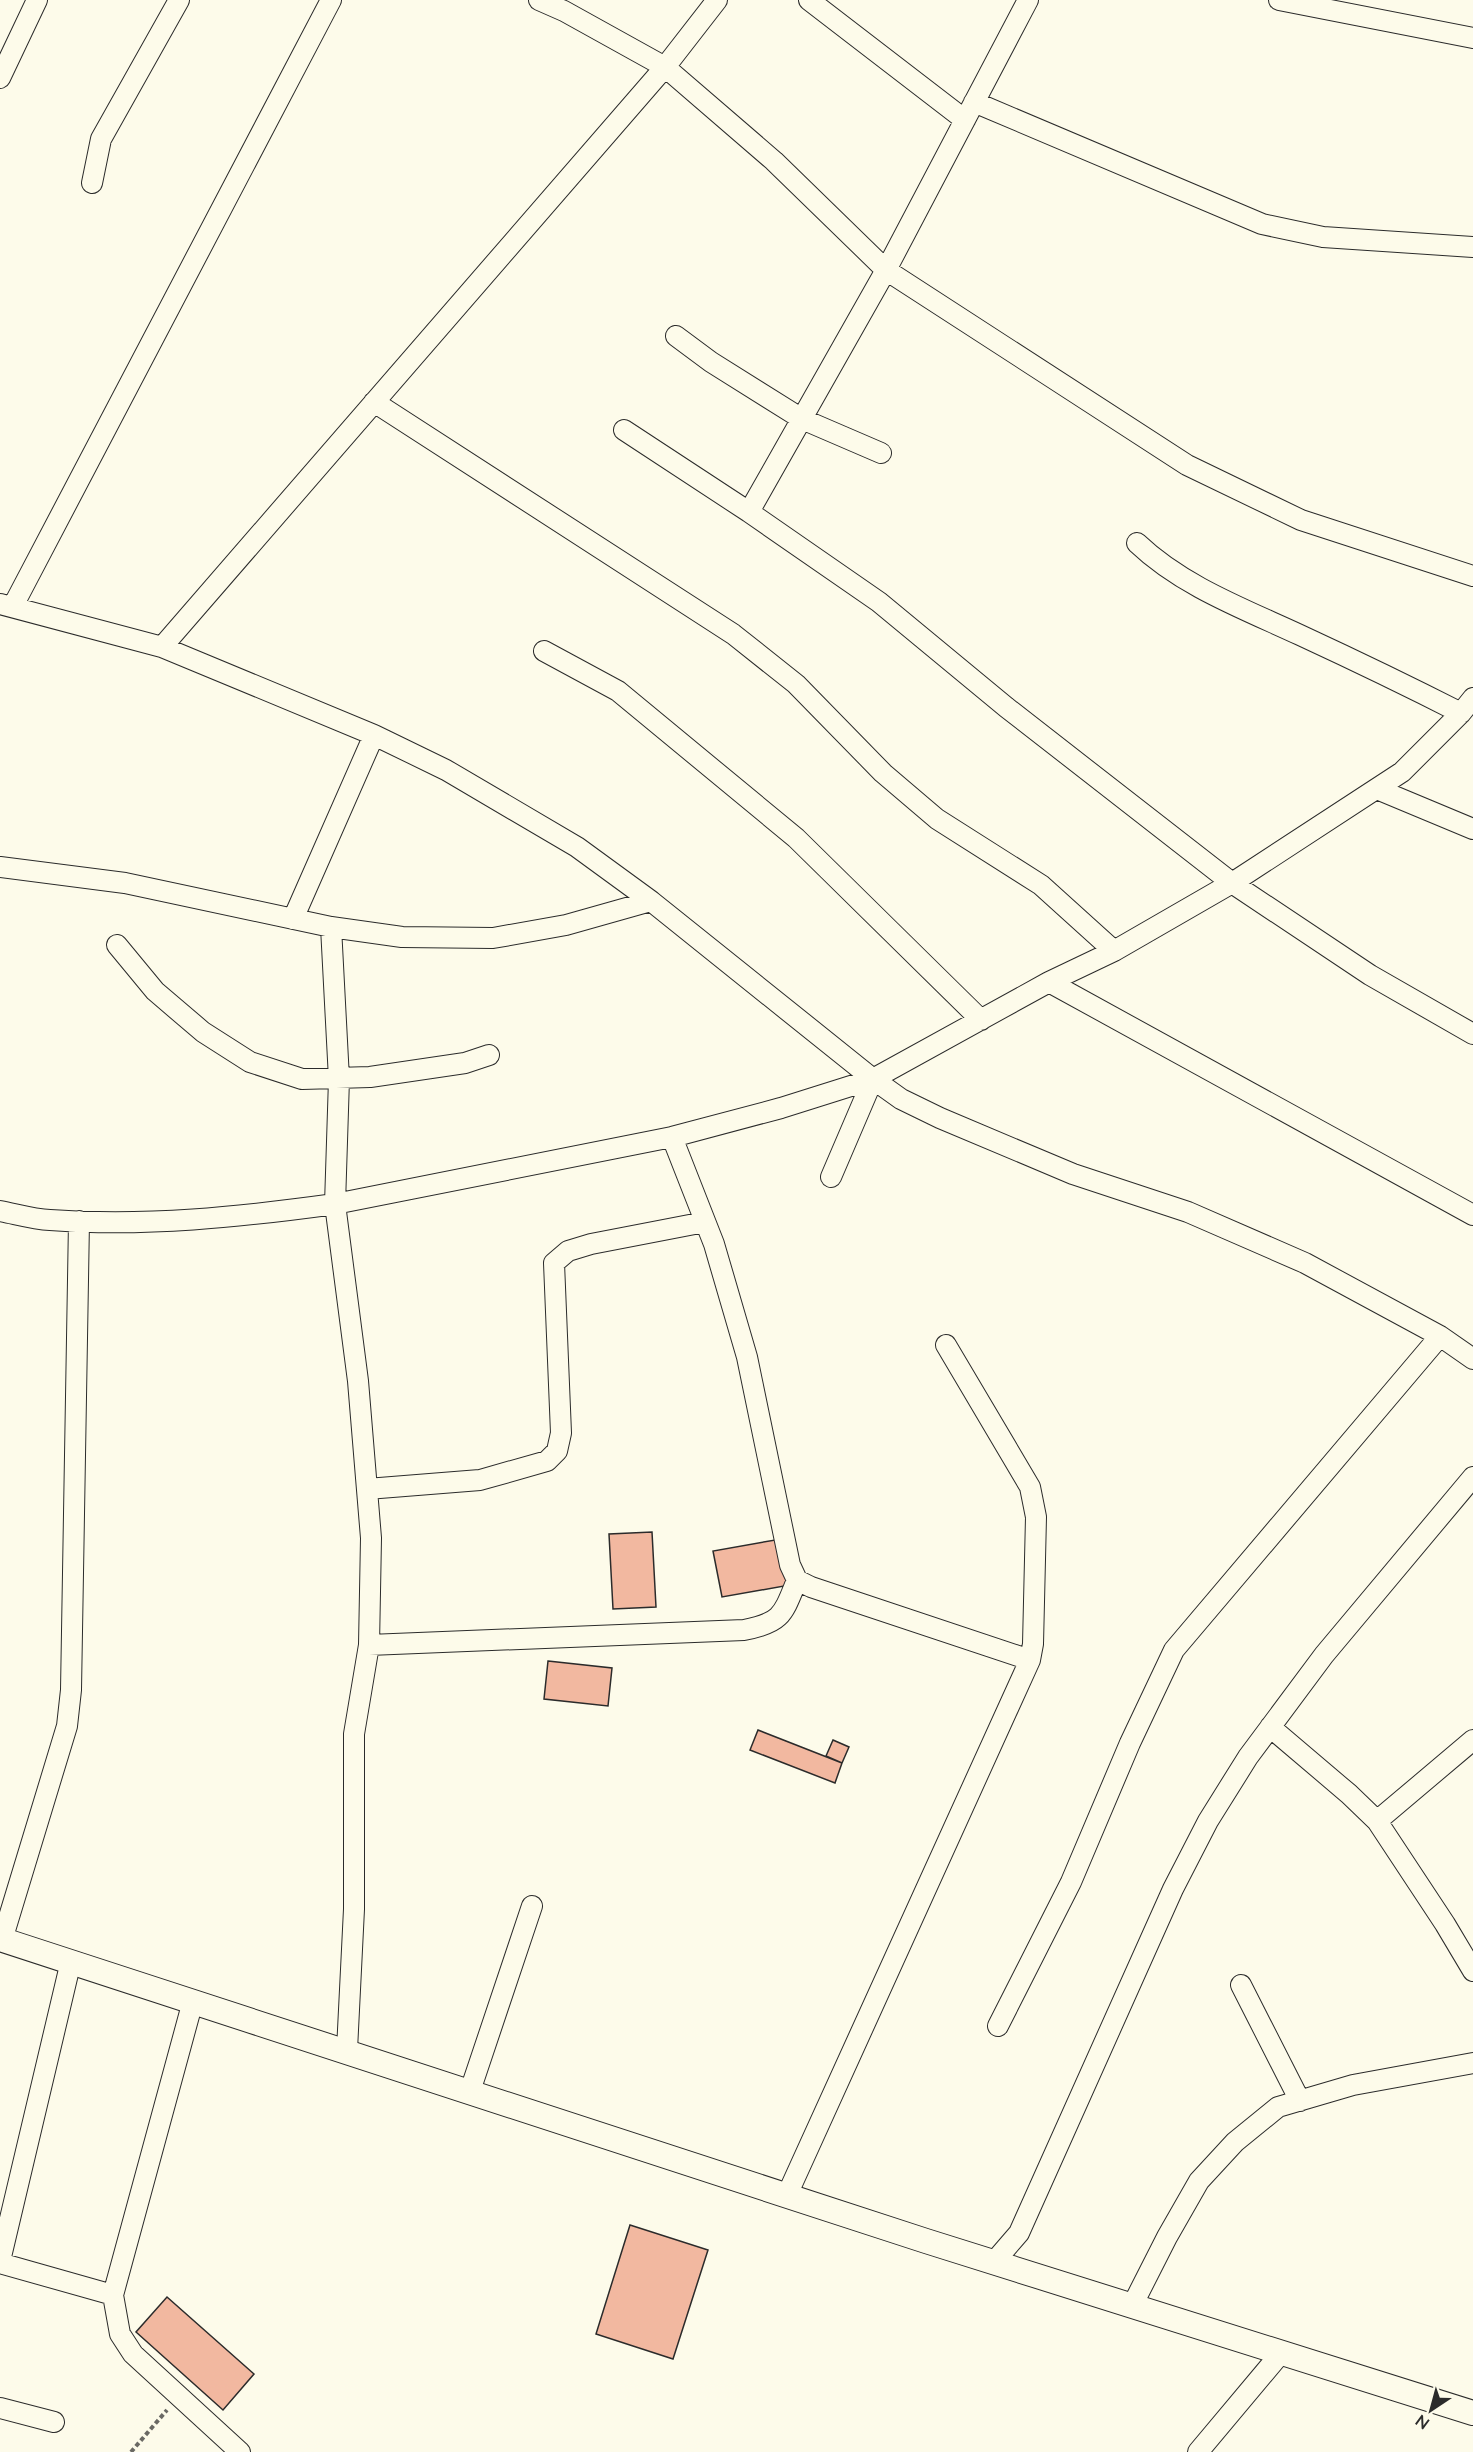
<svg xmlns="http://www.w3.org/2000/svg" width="1473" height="2452" viewBox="0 0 1473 2452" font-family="Lato,sans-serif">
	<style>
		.building { fill: #f2b8a0; stroke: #2b2b2b; stroke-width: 1.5 }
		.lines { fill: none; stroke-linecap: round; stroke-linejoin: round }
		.minor-casing { stroke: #2b2b2b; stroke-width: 22 }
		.tertiary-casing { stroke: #2b2b2b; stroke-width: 26 }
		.path { stroke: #6a6964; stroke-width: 4; stroke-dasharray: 4.5 3; stroke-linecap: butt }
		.minor { stroke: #fdfbea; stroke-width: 20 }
		.tertiary { stroke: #fdfbea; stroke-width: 24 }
	</style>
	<rect width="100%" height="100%" fill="#fdfbea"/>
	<!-- building -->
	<path class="building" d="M652,1532L656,1607L613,1609L609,1534Z
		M781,1539L790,1585L722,1597L713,1551Z
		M548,1661L612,1668L608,1706L544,1699Z
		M758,1730L842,1763L835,1783L750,1750Z
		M833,1740L849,1747L842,1763L826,1756Z
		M630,2225L708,2250L673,2359L596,2334Z
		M167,2297L254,2374L223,2410L136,2332Z"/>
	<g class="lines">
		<!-- minor casing -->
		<g class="minor-casing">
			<path id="minor" d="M539,0L564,11L665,67L774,161L886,270L1187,465L1301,520L1473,576
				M809,0L965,120
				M1279,0L1473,38
				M0,78L37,0
				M974,102L1262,224L1323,237L1473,247
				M92,183L101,139L179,0
				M676,336L711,362L802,419L881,453
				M374,402L733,634L796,684L883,773L937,819L1041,885L1114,951
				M624,430L749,512L879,602L1006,707L1232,883L1370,975L1473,1034
				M749,512L886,270L1028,0
				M1137,543C1182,586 1244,609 1300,635C1354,660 1408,686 1461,713
				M0,604L162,647L374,735L446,770L577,847L651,901
				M13,606L331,0
				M162,647L665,67L717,0
				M544,651L618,691L796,838L981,1020
				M1377,789L1473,829
				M0,867L125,883L331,927L402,937L493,938L566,925L651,901L873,1079L781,1108L672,1137L335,1204L358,1381L371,1538L369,1645L354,1734V1909L347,2050
				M293,919L374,735
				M117,945L155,991L203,1032L250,1062L302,1079L370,1077L465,1063L489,1055
				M1049,982L1473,1215
				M873,1079L901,1099L940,1118L1073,1174L1188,1212L1305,1263L1440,1336L1473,1359
				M672,1137L714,1244L747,1357L790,1565L797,1580L811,1587L1030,1660
				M831,1177L873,1079L1049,982L1114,951L1232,883L1402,772L1461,713L1473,698
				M0,1211C16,1214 33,1219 50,1220C146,1227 240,1217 335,1204L339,1079L331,927
				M367,1489L480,1480L547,1461L557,1451L561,1433L554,1263L568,1251L591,1244L705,1222
				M369,1645L744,1630C782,1623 783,1614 797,1580
				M1270,1727L1349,1794L1377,1821L1445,1924L1473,1971
				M1377,1821L1473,1740
				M2,1940L67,1726L71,1690L79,1221
				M1241,1985L1300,2101
				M193,2001L113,2295L120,2334L133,2354L240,2452
				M998,2026L1071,1882L1130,1743L1174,1650L1440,1336
				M470,2091L532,1906
				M787,2195L1030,1660L1033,1644L1036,1517L1030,1487L946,1345
				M0,2261L71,1961
				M994,2262L1019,2233L1173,1889L1208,1821L1248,1757L1324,1655L1473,1477
				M0,2263L113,2295
				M1132,2306L1167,2237L1199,2181L1235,2142L1278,2107L1353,2085L1473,2063
				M0,2408L54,2422
				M1198,2452L1281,2353"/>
		</g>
		<!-- tertiary casing -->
		<g class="tertiary-casing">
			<path id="tertiary" d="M0,1939L926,2241L1473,2413"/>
		</g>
		<!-- path -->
		<path class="path" d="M131,2452L167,2410"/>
		<!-- minor -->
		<use href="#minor" class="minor"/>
		<!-- tertiary -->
		<use href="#tertiary" class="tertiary"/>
	</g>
	<!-- north arrow -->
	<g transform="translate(1431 2410) rotate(216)" stroke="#fdfbea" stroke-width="4.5" paint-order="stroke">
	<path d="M0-4.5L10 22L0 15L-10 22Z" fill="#2b2b2b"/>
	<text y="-9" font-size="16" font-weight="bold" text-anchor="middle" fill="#2b2b2b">N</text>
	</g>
</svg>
